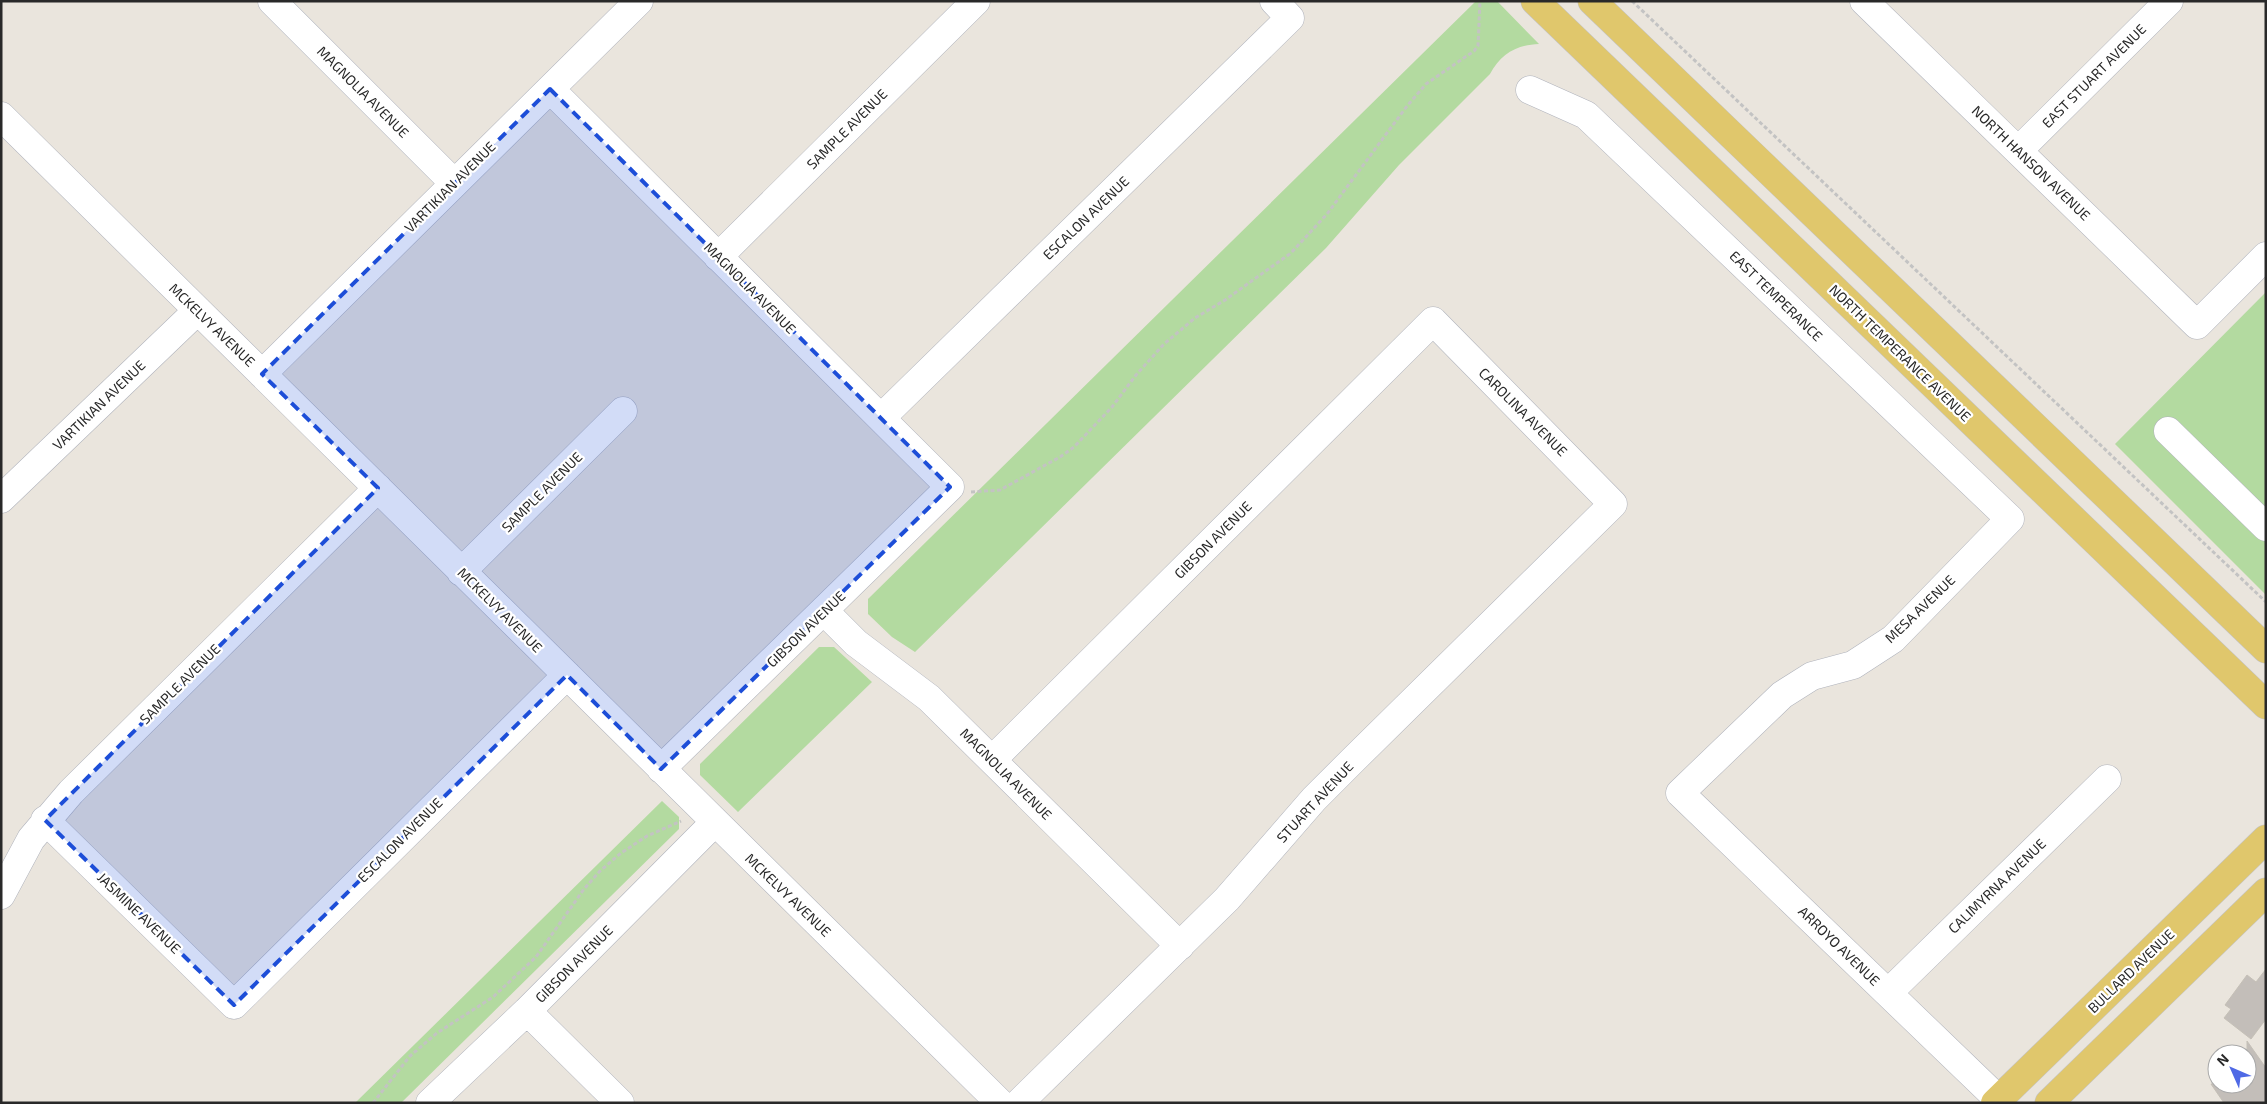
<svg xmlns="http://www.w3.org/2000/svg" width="2267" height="1104" viewBox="0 0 2267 1104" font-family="'Exo 2',sans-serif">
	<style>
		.green { fill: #b3daa0 }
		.building { fill: #c3beb9; stroke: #c5c0b7 }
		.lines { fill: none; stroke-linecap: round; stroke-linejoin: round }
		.minor-casing { stroke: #b0b3bc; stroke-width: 29 }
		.major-casing { stroke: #c3c3c3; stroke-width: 29 }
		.path { stroke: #c3c3c3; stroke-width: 3; stroke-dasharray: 4 2.5; stroke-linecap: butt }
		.minor { stroke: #fff; stroke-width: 28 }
		.major { stroke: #e0c76c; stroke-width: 28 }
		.marked { fill: #1d4ed8; fill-opacity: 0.2; stroke: #1d4ed8; stroke-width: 4; stroke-dasharray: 10 6; stroke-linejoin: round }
		.labels { text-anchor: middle; stroke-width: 4.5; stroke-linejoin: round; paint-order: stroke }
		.street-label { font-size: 14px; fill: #292929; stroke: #fff }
	</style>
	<rect width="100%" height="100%" fill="#eae5dd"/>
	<!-- green -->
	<path class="green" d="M1476,1H1497L1539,44C1516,45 1501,54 1490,74L1399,165L1326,248L915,652L892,637L868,614V599Z
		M2266,292V595L2115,444Z
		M819,647H834L872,682L738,812L700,775V764Z
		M662,801L679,817V829L401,1103H355Z"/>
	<!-- building -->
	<path class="building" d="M2266,969V1019L2251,1039L2224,1018L2231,1009L2225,1005L2247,975L2256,982Z
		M2247,1041L2266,1068V1103H2224L2211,1084H2247Z"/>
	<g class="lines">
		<!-- minor casing -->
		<g class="minor-casing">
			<path id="minor" d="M272,1L454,183
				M1864,1L2197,325L2266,256
				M550,89L950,487L661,769
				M1530,90L1586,115L2010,519L1893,639L1853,665L1812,676L1782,695L1680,793L1999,1100
				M1,116L1000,1103
				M2019,150L2169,1
				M718,257L976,1
				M262,374L639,1
				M881,418L1290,18L1274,1
				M2168,431L2266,527
				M1,499L197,311
				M461,572L623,411
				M824,611L856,643L929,698L1180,946
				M992,760L1433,321L1613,504L1353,760L1314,799L1227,899L1019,1103
				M45,820L234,1005L567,675
				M1,895L31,839L71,792L378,488
				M1888,993L2107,779
				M527,1011L620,1103
				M430,1103L527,1011L715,822"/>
		</g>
		<!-- major casing -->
		<g class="major-casing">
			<path id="major" d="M1535,1L2266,705
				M1592,1L2266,649
				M1995,1103L2266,839
				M2049,1103L2266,892"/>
		</g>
		<!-- path -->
		<path class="path" d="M1632,1L2266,602
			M971,492L1000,490L1060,457L1074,447L1112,407L1136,375L1164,344L1195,318L1225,300L1291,253L1327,214L1407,106L1426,84L1474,51L1478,46L1480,1
			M373,1103L410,1056L437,1033L493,997L536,957L584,889L600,871L621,853L647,836L681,821"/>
		<!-- minor -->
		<use href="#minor" class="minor"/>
		<!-- major -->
		<use href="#major" class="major"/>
	</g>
	<!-- marked area -->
	<path class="marked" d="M550,89L950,487L661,769L567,675L234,1005L45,820L378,488L262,374Z"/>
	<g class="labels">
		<!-- street labels -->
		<g class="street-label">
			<text transform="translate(2094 76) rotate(-45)" y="5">EAST STUART AVENUE</text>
			<text transform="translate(363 92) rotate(45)" y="5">MAGNOLIA AVENUE</text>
			<text transform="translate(847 129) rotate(-45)" y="5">SAMPLE AVENUE</text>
			<text transform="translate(2031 163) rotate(44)" y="5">NORTH HANSON AVENUE</text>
			<text transform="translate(450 187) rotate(-45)" y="5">VARTIKIAN AVENUE</text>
			<text transform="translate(1086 218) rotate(-44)" y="5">ESCALON AVENUE</text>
			<text transform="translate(750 288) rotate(45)" y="5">MAGNOLIA AVENUE</text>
			<text transform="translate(1776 296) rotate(44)" y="5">EAST TEMPERANCE</text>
			<text transform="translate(212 325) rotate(44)" y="5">MCKELVY AVENUE</text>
			<text transform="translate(1900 353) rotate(44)" y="5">NORTH TEMPERANCE AVENUE</text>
			<text transform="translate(99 405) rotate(-44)" y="5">VARTIKIAN AVENUE</text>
			<text transform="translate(1523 412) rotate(45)" y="5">CAROLINA AVENUE</text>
			<text transform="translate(542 492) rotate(-45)" y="5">SAMPLE AVENUE</text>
			<text transform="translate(1213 540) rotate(-45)" y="5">GIBSON AVENUE</text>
			<text transform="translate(1920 609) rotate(-44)" y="5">MESA AVENUE</text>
			<text transform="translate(500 610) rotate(45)" y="5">MCKELVY AVENUE</text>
			<text transform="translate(806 629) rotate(-44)" y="5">GIBSON AVENUE</text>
			<text transform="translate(180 684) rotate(-45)" y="5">SAMPLE AVENUE</text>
			<text transform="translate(1006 774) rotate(45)" y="5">MAGNOLIA AVENUE</text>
			<text transform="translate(1315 802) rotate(-47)" y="5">STUART AVENUE</text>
			<text transform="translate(400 840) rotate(-45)" y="5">ESCALON AVENUE</text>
			<text transform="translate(1997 886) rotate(-44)" y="5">CALIMYRNA AVENUE</text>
			<text transform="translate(788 895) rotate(44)" y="5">MCKELVY AVENUE</text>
			<text transform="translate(139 913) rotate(44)" y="5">JASMINE AVENUE</text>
			<text transform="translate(1839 946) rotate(44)" y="5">ARROYO AVENUE</text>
			<text transform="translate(574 964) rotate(-45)" y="5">GIBSON AVENUE</text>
			<text transform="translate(2131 971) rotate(-44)" y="5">BULLARD AVENUE</text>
		</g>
	</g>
	<!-- border -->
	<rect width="2267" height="1104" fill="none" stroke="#292929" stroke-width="5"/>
	<!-- north arrow -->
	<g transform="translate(2232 1069) rotate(315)"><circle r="24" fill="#ffffff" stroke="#a9a9a9"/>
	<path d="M0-4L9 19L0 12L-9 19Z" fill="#4f69e5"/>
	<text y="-8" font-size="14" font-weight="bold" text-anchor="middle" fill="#292929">N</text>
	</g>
</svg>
